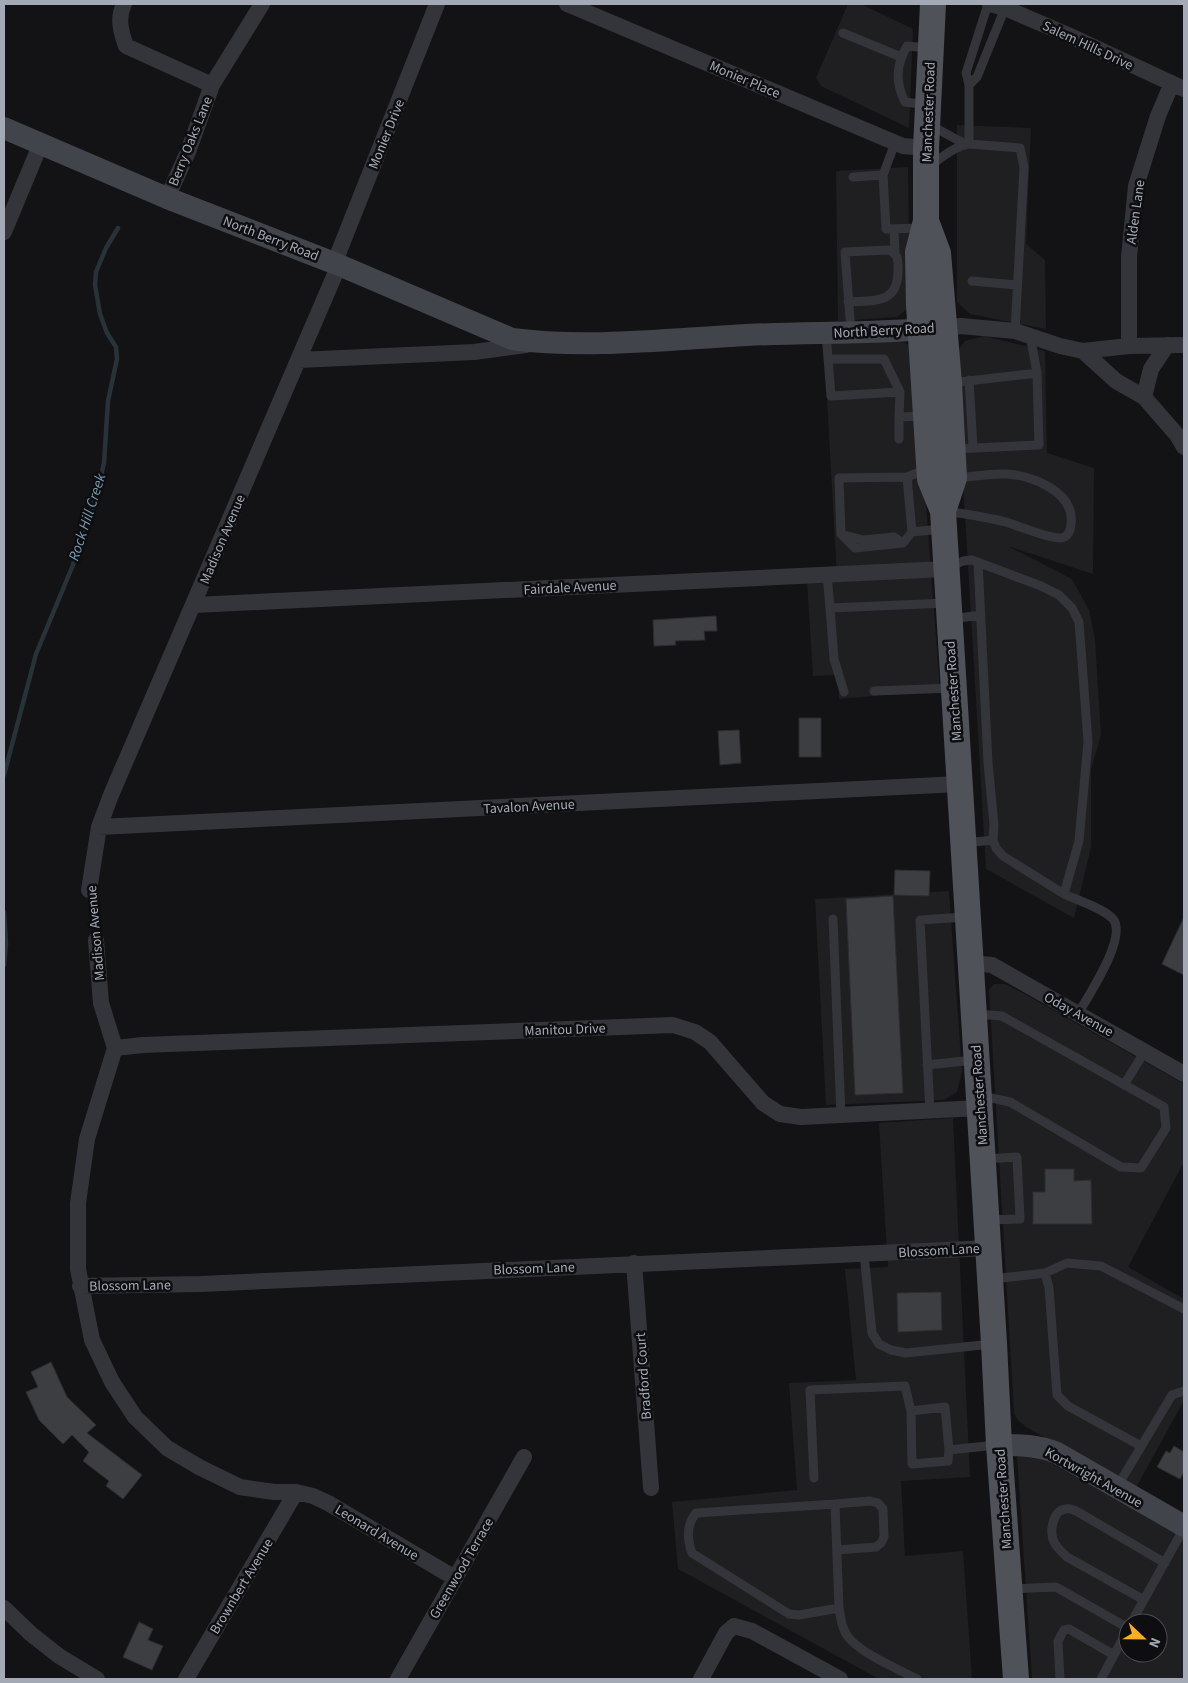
<svg xmlns="http://www.w3.org/2000/svg" width="1188" height="1683" viewBox="0 0 1188 1683" font-family="'Source Sans 3',sans-serif">
	<style>
		.built { fill: #1f1f22; fill-rule: evenodd }
		.lines { fill: none; stroke-linecap: round; stroke-linejoin: round }
		.stream { stroke: #283239; stroke-width: 4.5 }
		.building { fill: #3c3e42; stroke: #2d2d31 }
		.path { stroke: #3a3c41; stroke-width: 2.5; stroke-dasharray: 2.5 4; stroke-linecap: butt }
		.lane { stroke: #34353a; stroke-width: 9 }
		.street { stroke: #34353a; stroke-width: 16 }
		.secondary { stroke: #41444a; stroke-width: 22 }
		.primary { stroke: #4f5259; stroke-width: 26 }
		.labels { text-anchor: middle; stroke-width: 5; stroke-linejoin: round; paint-order: stroke }
		.street-label { font-size: 14px; fill: #a3aab6; stroke: #0e0e10 }
		.water-label { font-size: 15px; font-style: italic; fill: #779ab4; stroke: #0e0e10 }
	</style>
	<rect width="100%" height="100%" fill="#131315"/>
	<!-- built -->
	<path class="built" d="M848,4H861L913,29L909,128L821,86L816,78Z
		M957,125L1031,128L1026,244L1045,260L1046,329L970,314L957,302Z
		M908,167L910,300L906,310L897,317L838,321L836,171Z
		M984,336L1045,351L1047,453L1094,468L1093,574L1008,546L1072,579L1089,610L1095,639L1101,735L1091,770V847L1074,918L986,869L966,531L954,355L965,341Z
		M897,340L910,345L915,357L940,690L839,699L838,675L813,676L807,581L837,577L824,344Z
		M949,891L962,1072L957,1092L944,1100L826,1105L815,899Z
		M994,984H1005L1023,993L1184,1084V1162L1128,1267L1184,1299V1403L1183,1402L1136,1488L1026,1427L1018,1420L1014,1413L989,990Z
		M953,1118L970,1477L901,1481L905,1556L963,1551L972,1679H879L678,1569L672,1502L797,1490L789,1383L856,1380L845,1269L888,1267L879,1123Z
		M1028,1450L1184,1537V1679H1032L1017,1455ZM1128,1623H1158V1653H1128Z"/>
	<g class="lines">
		<!-- stream -->
		<path class="stream" d="M4,775L36,654L73,565L79,541L89,518L97,493L104,463L108,401L117,359L116,347L107,333L100,314L95,285L96,272L106,248L118,228
			M4,912L6,944L4,965"/>
	</g>
	<!-- building -->
	<path class="building" d="M716,616L717,631H704L705,640L675,641L676,645L654,646L653,620Z
		M799,718H821V757H799Z
		M739,730L741,763L720,765L718,731Z
		M895,870L930,871L929,896L894,895Z
		M893,896L903,1093L855,1095L846,899Z
		M1184,917V975L1162,964Z
		M1045,1169H1074V1181L1091,1180L1092,1224H1033V1192H1045Z
		M941,1292L942,1330L898,1332L897,1293Z
		M51,1362L67,1397L96,1425L87,1433L142,1475L123,1499L106,1486L109,1481L83,1461L89,1452L72,1435L63,1444L39,1420L26,1392L38,1387L31,1372Z
		M1174,1446L1184,1452V1472L1180,1479L1157,1467L1166,1451L1170,1453Z
		M139,1622L153,1629L148,1640L163,1646L152,1670L123,1657Z"/>
	<g class="lines">
		<!-- path -->
		<path class="path" d="M91,905L94,924"/>
		<!-- lane -->
		<path class="lane" d="M988,4L966,73L969,85L977,77L1005,8
			M843,33L901,57
			M927,105L905,102C895,82 896,65 907,46L928,48
			M930,125L965,144
			M895,143L883,175L886,229L922,228
			M969,144L1020,148L1024,167L1015,331
			M930,166C941,158 955,146 969,144V85
			M853,177L883,175
			M894,229L895,253
			M972,281L1017,285
			M848,302C877,300 900,304 898,266C898,258 897,254 889,250L845,252L851,332
			M826,333L831,396L900,392L899,417L925,416
			M828,359H884L900,392
			M969,380L973,447
			M950,383L1037,373
			M899,439V417
			M954,449L1039,445L1037,373L1030,335
			M907,477L912,532L903,543L855,548L841,534L839,478L907,477L927,469
			M946,511C966,514 986,517 1006,522C1018,526 1050,539 1061,538C1068,537 1071,530 1071,524C1075,492 1032,475 1006,474C989,473 973,477 956,478
			M912,532L941,529
			M844,535L863,540L894,537L903,543
			M978,562L988,763L994,825L993,840
			M950,567L963,561L972,560L1041,586L1059,595L1072,608L1079,622L1088,742L1079,841L1064,894L1003,856L996,848L993,840L965,843
			M827,574L830,608L947,603
			M830,608L834,659L844,692
			M951,619L981,615
			M874,691L953,688
			M1064,894C1077,900 1103,908 1113,919C1128,937 1088,996 1078,1014
			M833,919L841,1116
			M976,1014L1002,1016L1164,1107L1166,1128L1141,1168L1121,1167L1010,1102L982,1096
			M927,1065L974,1060
			M1124,1085L1145,1051
			M930,1112L920,920L965,917
			M985,1159L1017,1157L1020,1219L989,1220
			M864,1254L872,1333L879,1344L891,1350L906,1353L992,1344
			M1045,1273L1049,1288L1057,1395L1068,1406L1141,1446
			M993,1279L1045,1273L1067,1263L1101,1266L1184,1309
			M911,1411L912,1464L948,1461L949,1450
			M814,1478L810,1390L905,1386L911,1411L945,1407L949,1450L996,1445
			M1117,1487L1172,1395L1184,1391
			M835,1504L870,1501L878,1503L883,1509L884,1537L881,1543L876,1547L837,1550
			M1012,1589L1056,1587L1128,1628
			M1144,1600L1067,1557C1062,1552 1057,1548 1054,1542C1049,1531 1053,1510 1066,1509C1070,1508 1074,1510 1078,1512L1165,1563
			M839,1608L799,1615L789,1614L692,1553C687,1539 686,1525 696,1513L835,1504L839,1608C841,1619 842,1630 849,1638C862,1654 898,1669 917,1679
			M1131,1623L1184,1528
			M1060,1679L1058,1641L1064,1630L1069,1629L1114,1655
			M1101,1679L1128,1629"/>
		<!-- street -->
		<path class="street" d="M124,4C117,18 121,32 126,46L212,85L262,4
			M567,4L903,146L926,148
			M990,4L1005,8L1068,35L1184,89
			M167,198L188,152L212,85
			M4,232L41,143
			M944,328L961,326L1015,331L1060,346L1083,351L1116,381L1144,397L1177,435L1184,447
			M1129,346V257L1136,186L1158,116L1172,83
			M1083,351L1129,346L1184,345
			M298,360L474,352L526,345
			M1144,397L1151,369L1167,345
			M194,605L945,569
			M99,827L959,784
			M89,890L99,827L111,795L339,265L338,254L437,4
			M96,940L101,1003L115,1048L87,1139L78,1203V1269L92,1340L112,1382L135,1417L167,1448L199,1467L240,1487L274,1492H296L313,1496L328,1503L455,1578
			M970,963L992,965L1184,1074
			M115,1048L143,1045L673,1025L695,1032L710,1042L763,1103L780,1114L801,1117L980,1108
			M634,1263L651,1488
			M80,1286L201,1284L989,1248
			M4,1608L31,1634L59,1656L97,1679
			M186,1679L296,1492
			M398,1679L524,1457
			M701,1679L726,1633L734,1626L752,1631L840,1679"/>
		<!-- secondary -->
		<path class="secondary" d="M4,128L167,198L339,265L512,339C588,349 670,339 747,335C811,332 874,334 938,328
			M999,1445C1019,1445 1038,1445 1057,1453L1184,1526"/>
		<!-- primary -->
		<path class="primary" d="M933,4L926,148V221L918,252L919,305L930,479L943,511L994,1343L999,1445L1016,1679
			M926,221L938,253L949,383L954,478L943,511"/>
	</g>
	<g class="labels">
		<!-- street labels -->
		<g class="street-label">
			<text transform="translate(1088 45) rotate(25)" y="5">Salem Hills Drive</text>
			<text transform="translate(745 79) rotate(23)" y="5">Monier Place</text>
			<text transform="translate(928 112) rotate(-88)" y="5">Manchester Road</text>
			<text transform="translate(386 134) rotate(-68)" y="5">Monier Drive</text>
			<text transform="translate(190 141) rotate(-68)" y="5">Berry Oaks Lane</text>
			<text transform="translate(1135 212) rotate(-82)" y="5">Alden Lane</text>
			<text transform="translate(271 238) rotate(21)" y="5">North Berry Road</text>
			<text transform="translate(884 330) rotate(-3)" y="5">North Berry Road</text>
			<text transform="translate(222 539) rotate(-67)" y="5">Madison Avenue</text>
			<text transform="translate(570 587) rotate(-3)" y="5">Fairdale Avenue</text>
			<text transform="translate(953 691) rotate(-94)" y="5">Manchester Road</text>
			<text transform="translate(529 806) rotate(-3)" y="5">Tavalon Avenue</text>
			<text transform="translate(95 933) rotate(-95)" y="5">Madison Avenue</text>
			<text transform="translate(1079 1014) rotate(29)" y="5">Oday Avenue</text>
			<text transform="translate(565 1029) rotate(-2)" y="5">Manitou Drive</text>
			<text transform="translate(979 1095) rotate(-94)" y="5">Manchester Road</text>
			<text transform="translate(939 1250) rotate(-3)" y="5">Blossom Lane</text>
			<text transform="translate(534 1268) rotate(-2)" y="5">Blossom Lane</text>
			<text transform="translate(130 1285) rotate(-1)" y="5">Blossom Lane</text>
			<text transform="translate(643 1376) rotate(-94)" y="5">Bradford Court</text>
			<text transform="translate(1094 1477) rotate(29)" y="5">Kortwright Avenue</text>
			<text transform="translate(1003 1499) rotate(-94)" y="5">Manchester Road</text>
			<text transform="translate(377 1532) rotate(31)" y="5">Leonard Avenue</text>
			<text transform="translate(461 1568) rotate(-60)" y="5">Greenwood Terrace</text>
			<text transform="translate(241 1586) rotate(-59)" y="5">Brownbert Avenue</text>
		</g>
		<!-- water labels -->
		<g class="water-label">
			<text transform="translate(87 517) rotate(-72)" y="5">Rock Hill Creek</text>
		</g>
	</g>
	<!-- border -->
	<rect width="1188" height="1683" fill="none" stroke="#a3aab6" stroke-width="10"/>
	<!-- north arrow -->
	<g transform="translate(1143 1638) rotate(112)"><circle r="24" fill="#0e0e10" stroke="#4a4c52"/>
	<path d="M0-4L9 19L0 12L-9 19Z" fill="#ffad21"/>
	<text y="-8" font-size="14" font-weight="bold" text-anchor="middle" fill="#a3aab6">N</text>
	</g>
</svg>
